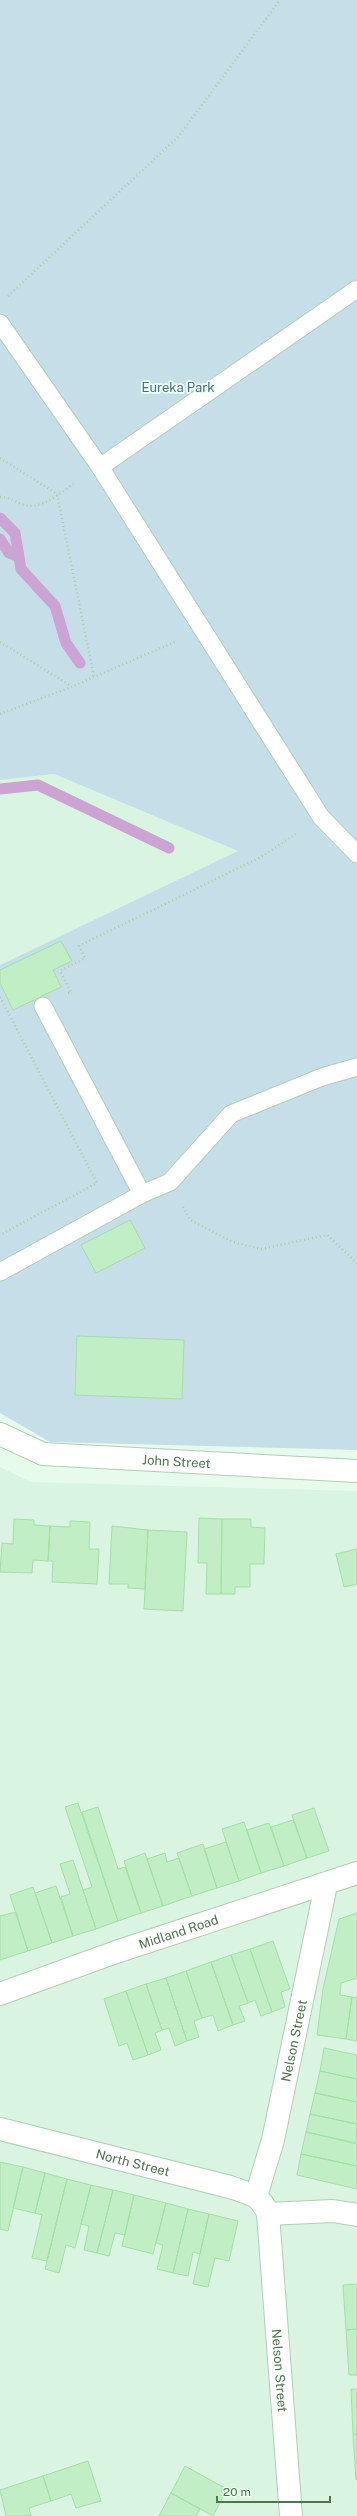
<svg xmlns="http://www.w3.org/2000/svg" width="357" height="2516" viewBox="0 0 357 2516" font-family="'Public Sans',sans-serif">
	<style>
		.residential { fill: #d9f4e0 }
		.green { fill: #c6dee8 }
		.lines { fill: none; stroke-linecap: round; stroke-linejoin: round }
		.stream { stroke: #cca4d4; stroke-width: 11 }
		.building { fill: #c1eec4; stroke: #a2e0a6 }
		.lane-casing { stroke: #b1ceb5; stroke-width: 19 }
		.street-casing { stroke: #b1ceb5; stroke-width: 24 }
		.path { stroke: #a4d3a7; stroke-width: 2.5; stroke-dasharray: 1 3; stroke-linecap: butt }
		.lane { stroke: #fff; stroke-width: 17 }
		.street { stroke: #fff; stroke-width: 22 }
		.labels { text-anchor: middle; stroke-width: 3.5; stroke-linejoin: round; paint-order: stroke }
		.park-label { font-size: 13px; fill: #4c6e83; stroke: #edfef2 }
		.street-label { font-size: 13px; fill: #4d734f; stroke: #edfef2 }
	</style>
	<rect width="100%" height="100%" fill="#e7fbed"/>
	<!-- residential -->
	<path class="residential" d="M54,774L239,851L0,965V780Z
		M0,1467L31,1482L357,1491V2516H0Z"/>
	<!-- green -->
	<path class="green" d="M0,0H357V1450L50,1442L0,1413V965L238,851L54,774L0,780Z"/>
	<g class="lines">
		<!-- stream -->
		<path class="stream" d="M0,518L15,533L21,569L55,606L66,643L80,663
			M0,539L9,553L19,557
			M0,789L38,785L169,848"/>
	</g>
	<!-- building -->
	<path class="building" d="M61,941L72,961L53,970L61,987L13,1010L0,983V970Z
		M130,1220L145,1248L96,1273L81,1245Z
		M77,1336L184,1340L182,1399L75,1395Z
		M199,1518L222,1519L221,1594H206L207,1563H198Z
		M14,1519L34,1520V1525L50,1526L48,1561L33,1560L32,1573L0,1572L2,1543L13,1544Z
		M222,1519H251V1527L265,1528L264,1564H250V1587H235V1594H221Z
		M70,1521L90,1522L89,1549H99L97,1584L52,1582L53,1561H48L50,1526L70,1527Z
		M112,1526L148,1530L145,1589L128,1588V1584H109Z
		M148,1530L187,1532L183,1611L144,1609Z
		M357,1549V1584L344,1587L336,1554Z
		M78,1803L118,1921L96,1929L83,1890L92,1887L65,1807Z
		M98,1807L118,1869L125,1867L141,1913L118,1921L82,1812Z
		M314,1808L329,1851L307,1858L292,1815Z
		M293,1820L307,1858L284,1866L271,1827Z
		M244,1822L261,1873L239,1881L222,1829Z
		M269,1823L284,1866L261,1873L247,1830Z
		M226,1842L239,1881L217,1888L204,1849Z
		M203,1844L217,1888L192,1896L177,1853Z
		M145,1853L163,1906L141,1913L124,1861Z
		M165,1853L167,1862L179,1858L192,1896L163,1906L147,1859Z
		M73,1860L96,1929L73,1936L61,1897L70,1894L60,1864Z
		M56,1886L73,1936L52,1943L35,1893Z
		M33,1887L52,1943L28,1951L10,1895Z
		M16,1912L28,1951L0,1960V1916Z
		M357,1913V1978L341,1983L340,1995L352,1997L346,2039L317,2035L323,1989L339,1919Z
		M273,1941L290,1989L281,1992L285,2007L272,2012L250,1949Z
		M250,1949L272,2012L261,2016L255,2000L248,2003L231,1955Z
		M231,1955L248,2003L239,2006L245,2021L233,2025L211,1962Z
		M211,1962L233,2025L218,2031L213,2015L202,2018L186,1971Z
		M186,1971L202,2018L194,2021L199,2037L187,2041L166,1978Z
		M166,1978L187,2041L175,2046L169,2028L162,2030L146,1984Z
		M146,1984L162,2030L155,2033L161,2050L148,2055L126,1991Z
		M126,1991L148,2055L133,2060L127,2043L119,2046L104,1999Z
		M352,1997L357,1998V2041L346,2039Z
		M324,2048L357,2055V2079L320,2071Z
		M320,2071L357,2079V2102L315,2093Z
		M315,2093L357,2102V2124L310,2114Z
		M310,2114L357,2124L356,2143L306,2132Z
		M306,2132L357,2144V2166L301,2154Z
		M301,2154L357,2166V2189L297,2175Z
		M0,2162L23,2167L8,2231L0,2229Z
		M23,2167L45,2173L35,2213L13,2208Z
		M45,2173L67,2179L47,2261L32,2258L42,2215L35,2213Z
		M67,2179L91,2185L75,2248L66,2245L59,2273L45,2269Z
		M91,2185L113,2190L97,2253L84,2250L89,2226L81,2224Z
		M113,2190L134,2195L125,2235L115,2233L109,2256L97,2253Z
		M134,2195L166,2203L153,2254L122,2246Z
		M166,2203L188,2209L173,2273L157,2269L163,2245L156,2243Z
		M188,2209L209,2214L200,2254L193,2252L188,2276L173,2273Z
		M209,2214L238,2221L229,2261L215,2258L208,2287L193,2284Z
		M357,2284V2329L346,2330L343,2285Z
		M357,2329V2375H349L346,2330Z
		M351,2389H357V2434H353Z
		M353,2434H357V2480H356Z
		M88,2461L101,2501L76,2508L71,2494L51,2501L43,2476Z
		M185,2466L227,2489L213,2516L171,2493Z
		M43,2476L51,2501L29,2508L31,2516H6L0,2490Z
		M171,2493L200,2509L196,2516H159Z"/>
	<g class="lines">
		<!-- lane casing -->
		<g class="lane-casing">
			<path id="lane" d="M0,323L100,467L321,817L357,854
				M100,467L357,289
				M142,1194L170,1182L231,1114L322,1077L357,1067
				M0,1272L142,1194L43,1006"/>
		</g>
		<!-- street casing -->
		<g class="street-casing">
			<g id="street">
				<path id="s1" d="M0,1434L43,1454L357,1471"/>
				<path id="s2" d="M0,1994L116,1952L357,1873"/>
				<path id="s3" d="M0,2129L230,2187C250,2194 260,2194 268,2214L291,2516"/>
				<path id="s4" d="M256,2196L273,2140L326,1885"/>
				<path d="M268,2214L333,2211L357,2215"/>
			</g>
		</g>
		<!-- path -->
		<path class="path" d="M8,296L178,137L280,0
			M0,458L57,494L94,677
			M0,497C10,497 15,502 24,505C42,510 61,492 75,483
			M0,642L71,686
			M0,714L71,687L177,641
			M68,993L71,992L60,971L85,958L79,946L261,857L297,833
			M0,997L97,1183L0,1235
			M183,1207L190,1220L233,1242L261,1249L327,1235L357,1263"/>
		<!-- lane -->
		<use href="#lane" class="lane"/>
		<!-- street -->
		<use href="#street" class="street"/>
	</g>
	<g class="labels">
		<!-- park labels -->
		<g class="park-label">
			<text x="178" y="392">Eureka Park</text>
		</g>
		<!-- street labels -->
		<g class="street-label">
			<text dy="5" stroke="none"><textPath href="#s1" startOffset="181">John Street</textPath></text>
			<text dy="5" stroke="none"><textPath href="#s2" startOffset="189">Midland Road</textPath></text>
			<text dy="5" stroke="none"><textPath href="#s4" startOffset="160">Nelson Street</textPath></text>
			<text dy="5" stroke="none"><textPath href="#s3" startOffset="137">North Street</textPath></text>
			<text dy="5" stroke="none"><textPath href="#s3" startOffset="443">Nelson Street</textPath></text>
		</g>
	</g>
	<!-- scale -->
	<path d="M217 2496v6h113v-6" fill="none" stroke="#4d734f" stroke-width="2"/>
	<text x="223" y="2496" font-size="12" fill="#4d734f" stroke="#edfef2" stroke-width="3" paint-order="stroke">20 m</text>
</svg>
